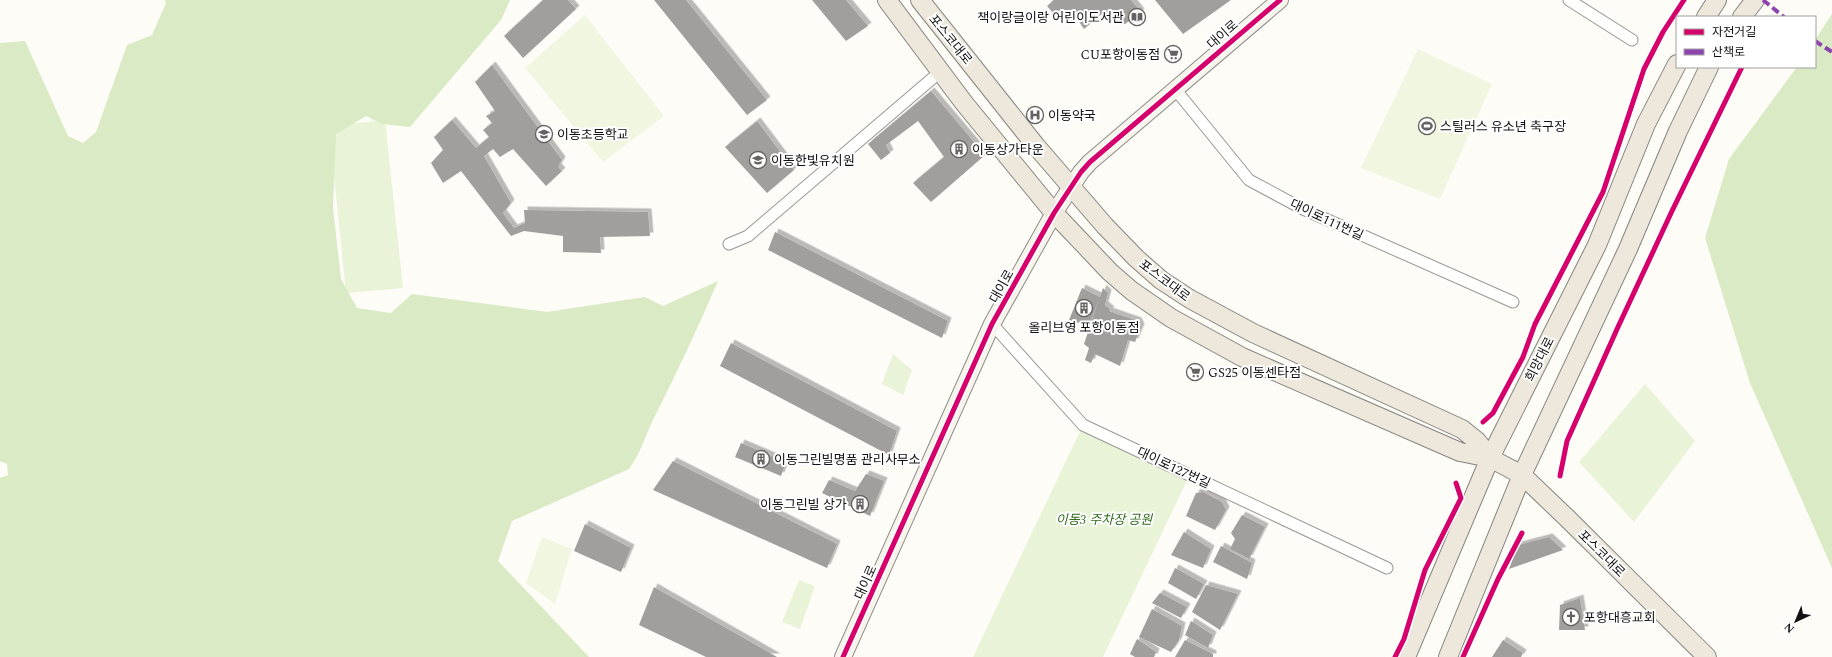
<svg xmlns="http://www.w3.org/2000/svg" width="1832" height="657" viewBox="0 0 1832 657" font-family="Spectral,'Noto Sans KR',serif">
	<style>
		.green { fill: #e8f3d7 }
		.forest { fill: #d9eac4 }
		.pitch { fill: #f1f6e1 }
		.building { fill: #a19f9c; filter: url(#shadow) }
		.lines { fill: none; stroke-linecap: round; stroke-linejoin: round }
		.street-casing { stroke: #979795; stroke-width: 13 }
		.secondary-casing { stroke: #8e8d8b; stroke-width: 18 }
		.primary-casing { stroke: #858482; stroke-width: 20 }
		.street { stroke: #fffffe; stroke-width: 11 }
		.secondary { stroke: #f6f4eb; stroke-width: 16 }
		.primary { stroke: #ede8db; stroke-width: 18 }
		.quiet { stroke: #8e44ad; stroke-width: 4; stroke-dasharray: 8 4; stroke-linecap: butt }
		.cycleway-casing { stroke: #fff; stroke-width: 8 }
		.cycleway { stroke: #d6006c; stroke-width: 5 }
		.labels { text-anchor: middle; stroke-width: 4; stroke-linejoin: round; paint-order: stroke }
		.poi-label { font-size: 13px; fill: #111; stroke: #fff; text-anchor: start }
		.street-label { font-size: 13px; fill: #111; stroke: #fff }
		.park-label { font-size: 13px; font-style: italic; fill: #326c1e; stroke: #fff }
	</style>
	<defs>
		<filter id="shadow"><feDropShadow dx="3.5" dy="-3.5" stdDeviation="0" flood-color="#0004"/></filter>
	</defs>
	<rect width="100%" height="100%" fill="#fdfcf7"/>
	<!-- green -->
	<path class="green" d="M385,120L403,288L346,293L329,126Z
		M893,354L912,370L903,395L882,384Z
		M1645,384L1695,441L1634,522L1579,462Z
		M1083,425L1190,474L1103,657H973Z
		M799,580L815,586L800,629L782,622Z"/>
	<!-- forest -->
	<path class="forest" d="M165,0H510L501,20L410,127L382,124L366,116L336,134L333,208L341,279L357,308L391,313L412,294L547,312L645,297L663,306L718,281C698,328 676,374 653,420C645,437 640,454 629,469L512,521L498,561L589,657H0V478L8,475L7,464L0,461V43L25,41L68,136L83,143L96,132L127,45L152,35L166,3Z
		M1832,14V568L1750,383L1705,238L1729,159L1797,67H1815V40Z"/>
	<!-- pitch -->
	<path class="pitch" d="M585,15L664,116L603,162L525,68Z
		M1418,49L1492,84L1440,199L1361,168Z
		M542,537L572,549L555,604L526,583Z"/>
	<!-- building -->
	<path class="building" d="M543,0H568L576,9L523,58L504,36Z
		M654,0H686L767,100L747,115Z
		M812,0H846L868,26L846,41Z
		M1054,0H1131L1141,12L1125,24L1113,23L1104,12L1084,29L1071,10L1059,20L1047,6Z
		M1155,0H1231L1183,34Z
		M492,65L562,160L558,167L562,171L546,186L513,149L500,157L493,149L484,156L511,203L503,213L514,228L525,223L524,210L648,212L650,236L600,237L601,253L563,252V236L524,231L511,236L461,171L443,183L431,163L443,150L434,137L452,120L476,148L489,137L483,130L492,123L486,116L495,111L475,82Z
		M931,91L985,155L931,202L913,183L944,157L918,121L886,145L890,153L881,160L868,144Z
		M757,121L794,170L767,193L725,147Z
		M775,232L948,321L942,338L768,250Z
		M1082,288L1100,297L1103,288L1108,293L1105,305L1111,310L1109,311L1138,321L1141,327L1135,342L1128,340L1120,366L1095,354L1091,363L1085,360L1089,348L1084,344L1099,299L1089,326L1069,320Z
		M731,343L897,431L889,455L720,366Z
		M741,443L786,462L781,476L735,457Z
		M673,461L837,544L827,568L653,490Z
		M866,474L884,481L870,516L822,493L829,480L855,491Z
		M1203,492L1222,502L1226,510L1215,530L1186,516L1196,493Z
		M1242,515L1265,527L1249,559L1230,549L1235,539L1231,533Z
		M585,524L631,548L621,572L574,551Z
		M1184,532L1211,549L1203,568L1171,555Z
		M1549,537L1563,550L1509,569L1518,545Z
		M1221,546L1252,563L1247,579L1213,562Z
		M1175,568L1204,584L1196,599L1168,583Z
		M1206,585L1238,594L1220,630L1192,612Z
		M654,587L777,657H706L639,625Z
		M1160,593L1187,607L1181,618L1152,603Z
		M1580,598L1585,630H1559L1560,605Z
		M1152,609L1182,626L1179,640L1171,652L1139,637Z
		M1191,621L1213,635L1208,648L1185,635Z
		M1137,639L1156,652L1154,657H1135L1130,654Z
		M1185,640L1213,654V657H1175Z
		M1503,640L1523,653L1521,657H1492Z"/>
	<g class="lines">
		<!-- street casing -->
		<g class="street-casing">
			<path id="street" d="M1569,0L1632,40
				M1175,89L1249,180L1303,209L1513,302
				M729,244L748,236L941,71
				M992,324L1083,425L1387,568"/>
		</g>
		<!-- secondary casing -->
		<g class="secondary-casing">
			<path id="secondary" d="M843,657L992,324L1054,213L1081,172L1090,162L1280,0"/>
		</g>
		<!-- primary casing -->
		<g class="primary-casing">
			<path id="primary" d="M887,0L964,103L1054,213L1110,272L1132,291L1171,318L1242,357L1460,452L1490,458L1522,475L1567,518L1707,657
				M920,0L1036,146L1105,226L1136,258L1161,280L1190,299L1253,333L1462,429L1477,441L1490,458
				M1706,17L1717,0
				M1742,17L1755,0
				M1406,657L1490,458L1597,245L1646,124L1677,64
				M1448,657L1522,475L1628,249L1678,131L1709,67"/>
		</g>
		<!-- street -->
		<use href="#street" class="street"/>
		<!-- secondary -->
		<use href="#secondary" class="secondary"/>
		<!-- primary -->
		<use href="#primary" class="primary"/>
		<!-- quiet -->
		<path class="quiet" d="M1763,0L1784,17
			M1815,41L1832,52"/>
		<!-- cycleway casing -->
		<g class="cycleway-casing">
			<path id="cycleway" d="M1483,422L1493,413L1523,357L1535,324L1603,192L1644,69L1663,32L1684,0
				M1560,476L1567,441L1618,327L1672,211L1742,67
				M843,657L992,324L1054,213L1081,172L1090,162L1280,0
				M1395,657L1404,639L1425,570L1461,498L1456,483
				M1463,657L1498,579L1522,533"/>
		</g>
		<!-- cycleway -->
		<use href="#cycleway" class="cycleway"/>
	</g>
	<!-- icons -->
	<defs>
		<g id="library-ring" transform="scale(0.9)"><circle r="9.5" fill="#fff" stroke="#646362" stroke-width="1.5"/><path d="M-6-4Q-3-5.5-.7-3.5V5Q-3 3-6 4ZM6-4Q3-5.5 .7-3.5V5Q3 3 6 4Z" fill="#646362"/></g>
		<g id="supermarket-ring" transform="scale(0.9)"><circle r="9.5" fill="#fff" stroke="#646362" stroke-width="1.5"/><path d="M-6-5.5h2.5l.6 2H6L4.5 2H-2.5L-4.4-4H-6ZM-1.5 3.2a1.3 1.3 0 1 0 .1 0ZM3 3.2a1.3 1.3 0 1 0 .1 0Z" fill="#646362"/></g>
		<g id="hospital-ring" transform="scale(0.9)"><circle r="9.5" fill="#fff" stroke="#646362" stroke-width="1.5"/><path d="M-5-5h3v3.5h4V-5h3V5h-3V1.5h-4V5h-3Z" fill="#646362"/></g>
		<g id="stadium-ring" transform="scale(0.9)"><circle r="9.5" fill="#fff" stroke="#646362" stroke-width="1.5"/><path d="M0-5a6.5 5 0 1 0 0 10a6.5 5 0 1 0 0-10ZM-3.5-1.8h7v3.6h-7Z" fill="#646362"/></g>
		<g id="school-ring" transform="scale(0.9)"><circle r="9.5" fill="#fff" stroke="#646362" stroke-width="1.5"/><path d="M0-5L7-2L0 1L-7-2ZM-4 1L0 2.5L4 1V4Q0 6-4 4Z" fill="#646362"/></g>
		<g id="building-ring" transform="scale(0.9)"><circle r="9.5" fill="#fff" stroke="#646362" stroke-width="1.5"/><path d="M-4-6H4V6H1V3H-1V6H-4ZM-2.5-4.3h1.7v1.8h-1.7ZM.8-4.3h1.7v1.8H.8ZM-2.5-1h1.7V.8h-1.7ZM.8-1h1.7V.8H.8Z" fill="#646362"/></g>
		<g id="church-ring" transform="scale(0.9)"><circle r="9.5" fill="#fff" stroke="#646362" stroke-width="1.5"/><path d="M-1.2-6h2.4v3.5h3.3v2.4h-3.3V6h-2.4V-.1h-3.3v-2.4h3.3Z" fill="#646362"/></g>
	</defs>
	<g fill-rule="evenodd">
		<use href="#library-ring" x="1137" y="17"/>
		<use href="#supermarket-ring" x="1173" y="54"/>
		<use href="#hospital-ring" x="1035" y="115"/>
		<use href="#stadium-ring" x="1427" y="126"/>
		<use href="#school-ring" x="544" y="134"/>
		<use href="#building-ring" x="959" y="149"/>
		<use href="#school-ring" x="758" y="160"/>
		<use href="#building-ring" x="1084" y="308"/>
		<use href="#supermarket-ring" x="1195" y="372"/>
		<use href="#building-ring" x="761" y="459"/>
		<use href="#building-ring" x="860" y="504"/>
		<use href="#church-ring" x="1571" y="617"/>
	</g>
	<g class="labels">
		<!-- poi labels -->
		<g class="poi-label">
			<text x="1124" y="22" text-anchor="end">책이랑글이랑 어린이도서관</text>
			<text x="1160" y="59" text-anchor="end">CU포항이동점</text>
			<text x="1048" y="120">이동약국</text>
			<text x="1440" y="131">스틸러스 유소년 축구장</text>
			<text x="557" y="139">이동초등학교</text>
			<text x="972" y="154">이동상가타운</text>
			<text x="771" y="165">이동한빛유치원</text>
			<text x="1084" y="332" text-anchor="middle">올리브영 포항이동점</text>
			<text x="1208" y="377">GS25 이동센타점</text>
			<text x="774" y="464">이동그린빌명품 관리사무소</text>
			<text x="847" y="509" text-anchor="end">이동그린빌 상가</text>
			<text x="1584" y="622">포항대흥교회</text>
		</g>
		<!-- street labels -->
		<g class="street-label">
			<text transform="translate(1222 34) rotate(-41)" y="5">대이로</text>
			<text transform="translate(951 39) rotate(51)" y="5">포스코대로</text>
			<text transform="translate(1327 219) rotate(25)" y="5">대이로111번길</text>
			<text transform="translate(1165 280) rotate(37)" y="5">포스코대로</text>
			<text transform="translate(1001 286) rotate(-61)" y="5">대이로</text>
			<text transform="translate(1539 359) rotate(-63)" y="5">희망대로</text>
			<text transform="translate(1174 467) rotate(25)" y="5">대이로127번길</text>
			<text transform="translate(1602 553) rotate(45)" y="5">포스코대로</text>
			<text transform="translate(865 582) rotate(-66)" y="5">대이로</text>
		</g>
		<!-- park labels -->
		<g class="park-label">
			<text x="1104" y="524">이동3 주차장 공원</text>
		</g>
	</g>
	<!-- legend -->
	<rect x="1676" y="16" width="140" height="52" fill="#ffffff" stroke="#a0a0a0"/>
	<rect x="1684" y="29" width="20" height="6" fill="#d6006c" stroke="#a0a0a0"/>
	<text x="1712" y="36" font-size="12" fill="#111111">자전거길</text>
	<rect x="1684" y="49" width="20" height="6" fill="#8e44ad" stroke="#a0a0a0"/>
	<text x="1712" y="56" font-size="12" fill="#111111">산책로</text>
	<!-- north arrow -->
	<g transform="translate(1796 621) rotate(224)" stroke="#ffffff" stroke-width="3" paint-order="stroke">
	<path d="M0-3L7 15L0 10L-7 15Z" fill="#111111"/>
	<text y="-6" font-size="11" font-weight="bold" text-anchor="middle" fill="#111111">N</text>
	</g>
</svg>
